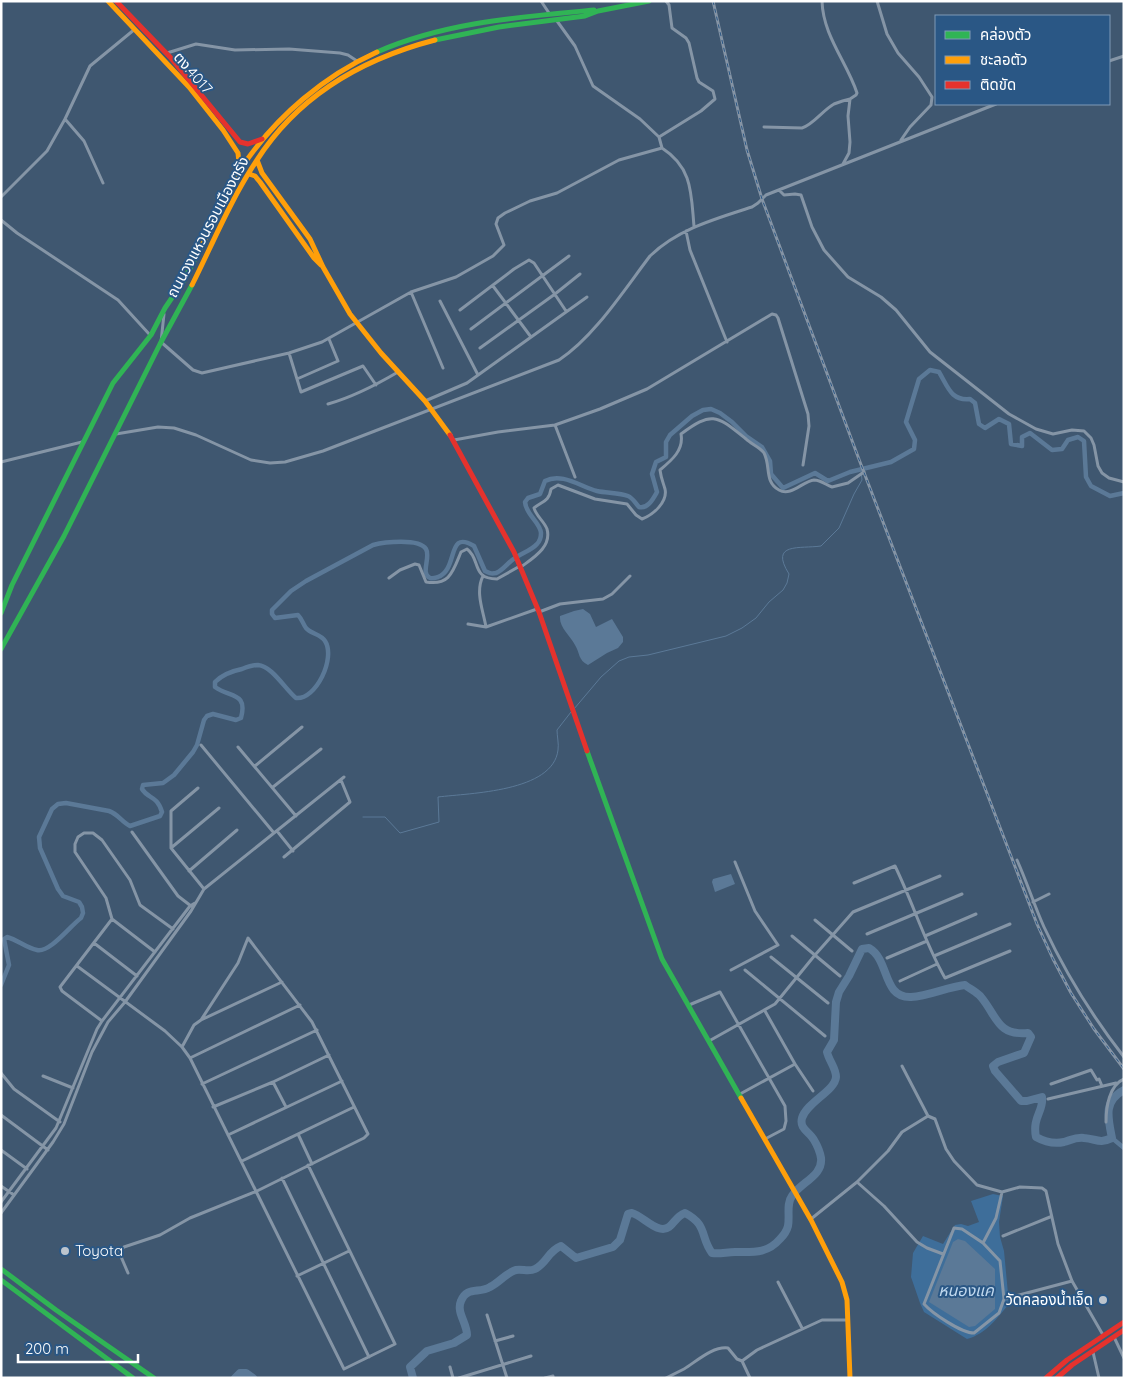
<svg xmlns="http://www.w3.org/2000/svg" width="1125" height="1379" viewBox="0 0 1125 1379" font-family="Quicksand,'Noto Sans Thai',sans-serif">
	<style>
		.green { fill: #3e6e9a }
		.water { fill: #5b7997 }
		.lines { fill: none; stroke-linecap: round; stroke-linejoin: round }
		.stream { stroke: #5b7997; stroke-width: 1 }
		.canal { stroke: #5b7997; stroke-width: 4.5 }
		.river { stroke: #5b7997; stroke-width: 8 }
		.street { stroke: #8595a6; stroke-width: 3 }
		.fast { stroke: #30b455; stroke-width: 5 }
		.slow { stroke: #ff9f0a; stroke-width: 5 }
		.jam { stroke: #e5322d; stroke-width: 5 }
		.rail-casing { stroke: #8594a5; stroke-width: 3 }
		.rail { stroke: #2a5785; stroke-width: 1; stroke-dasharray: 4; stroke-linecap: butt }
		.poi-dot { fill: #bcc4cd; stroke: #2a5785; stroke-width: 2 }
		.labels { text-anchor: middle; stroke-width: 4; stroke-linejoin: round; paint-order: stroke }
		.street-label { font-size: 15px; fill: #fff; stroke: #2a5785 }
		.poi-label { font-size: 15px; fill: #fff; stroke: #2a5785; text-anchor: start }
		.water-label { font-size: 16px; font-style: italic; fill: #c0d8ee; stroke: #2a5785 }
	</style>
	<rect width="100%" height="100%" fill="#3f5770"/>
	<!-- green -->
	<path class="green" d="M993,1194L1003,1196L999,1222L1000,1237L1004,1251L1009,1304C997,1318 986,1334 967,1339L924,1312L920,1303L911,1277L913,1253L923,1236L943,1244L955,1225L961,1224L968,1226L979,1222L971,1201Z"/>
	<!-- water -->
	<path class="water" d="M583,609L590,614L596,627L612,619L623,637V642L618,648L607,653L588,665C578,660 580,653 575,645C570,635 559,628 560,616L574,611Z
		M731,874L735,884L715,892L712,882L713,879Z
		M958,1239L965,1241L995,1269V1309L975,1326L969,1327L929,1302L953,1242Z"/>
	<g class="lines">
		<!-- stream -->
		<path class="stream" d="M574,709L601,677L619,661L629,657L648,655L726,636L742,628L756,618L769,602L783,590L787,583L789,574C769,542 800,549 821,546L839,528L854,494L862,480L861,470
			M363,817H385L400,833L439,822L438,797C470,793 553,792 558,750C559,744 557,736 557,730L571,712"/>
		<!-- canal -->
		<path class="canal" d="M1,985L9,965L4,939L7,937C18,940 26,948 37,950C50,953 70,926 81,918L83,913L82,907L79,902L63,896L58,889L40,848L39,837L52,809L58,804L66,803L109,811C118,814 122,822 130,826L160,816L162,812C157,795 148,799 142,789L143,785L163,783L174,775L193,752L197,745L204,720L207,716L213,714L236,720L241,718C248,692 230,698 215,687V682C223,674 232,671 242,669C247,667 253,665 258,665C272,666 285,689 296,698C316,700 336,658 325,641C321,634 311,634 306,628C303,624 302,619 298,615L275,618L272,614V610L291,591L306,581L373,545C384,542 419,538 426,549C431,557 420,574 430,578C433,579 435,578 438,577C459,569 446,529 474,546L485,571C489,573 491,574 496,573C502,571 506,565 511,561C519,554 531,551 537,544C540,541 541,537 541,533C540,522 526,515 525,502L528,498L540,494L545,481C562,472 581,487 597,491C606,493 620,493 628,496C633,498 635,503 639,507C648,509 653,499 657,492L652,474L656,462L666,457V442L670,435L692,416L703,410L711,409L720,413L732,422L746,436L762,447L770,461L771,474L783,488L815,473L828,481L850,472L891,462L914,449L915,440L906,422L919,379L930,370L939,372C948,387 951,401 970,399L975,403L979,424L985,428L999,419L1009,424L1011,444L1022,446V437L1030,433L1052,450L1062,449L1068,440L1078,437L1084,441L1086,477L1091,486L1110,496L1124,493
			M1112,1138L1124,1148"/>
		<!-- river -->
		<path class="river" d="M235,1378L240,1373H246L253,1378
			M413,1378L410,1367L427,1351L454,1343L467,1335C467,1323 456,1312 461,1301C467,1286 479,1294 490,1287C499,1283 507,1272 516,1270C523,1269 529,1272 535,1269C547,1263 548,1251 561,1246L576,1258L613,1247L620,1240L628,1214L632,1213C643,1216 658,1235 669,1227C675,1222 677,1216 685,1213C708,1225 700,1237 712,1253C720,1254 727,1252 735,1252C753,1252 767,1254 780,1239C784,1235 787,1230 788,1226C790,1216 786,1204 792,1196C801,1182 823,1176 821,1158C820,1152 817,1145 814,1140C810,1132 799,1129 802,1118C807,1102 835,1091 836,1077C836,1068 829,1061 827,1052L834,1040L836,1002L839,992L849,976L862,949L869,948C890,960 882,998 911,997C929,996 947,987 965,985C970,989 977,992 981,997C997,1016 997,1036 1028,1033L1031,1037L1024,1053L998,1062L993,1066L995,1071L1021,1101H1027L1042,1097C1044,1111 1032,1117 1036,1137C1045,1142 1055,1144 1064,1142C1071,1140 1076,1137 1084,1138C1097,1139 1099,1144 1112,1138C1108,1118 1103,1101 1124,1090"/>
		<!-- street -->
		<path class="street" d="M541,1L549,13
			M822,1C823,36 847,62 857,93L856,95L850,99L848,116L850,142L849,153L843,164
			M877,1L887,34L898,53L919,77L932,97L931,105L910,127L901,140
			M557,21L575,46L593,86L640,119L659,137L662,148
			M167,53L196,44L235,50L289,49L340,53L348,55L357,61
			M1109,61L1124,56
			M65,119L84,141L103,183
			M764,127L802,128C813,125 823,110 834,104C839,102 845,100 850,99
			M659,137L701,111L715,99L713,91L699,82L697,78L689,43L686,38L672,28L669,5L666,1
			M779,190L784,195L795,194L801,195L812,227L824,250L848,277L881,297L896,310L930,352L1009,414L1036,429L1053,434L1072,430L1084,431L1091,438L1094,445L1098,466L1102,473L1109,478L1124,482
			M1,197L47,151L65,119L90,66L135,29
			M1,220L17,233L118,300L150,335
			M686,231L690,250L727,342
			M493,286L531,337
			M411,292L443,368
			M440,301L478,375
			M460,310L514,269L529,260L534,263L566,311
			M164,314L161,342L193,370L202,373L289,353L322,342L411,292L456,277L493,256L504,245L496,224L498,218L505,213L530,201L557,193L619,160L662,148C693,168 691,194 694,226
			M471,329L569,256
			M480,348L555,294L580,274
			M289,353L301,392L363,366L376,385
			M297,379L338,361L329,339
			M425,401L467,383L587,297
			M328,404C353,397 376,385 398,372
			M555,425L575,477
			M116,434L158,427L174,428L196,435L251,460L270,463L285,462L323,451L559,360C594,337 624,290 650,256C678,229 715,219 752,207L758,203L766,195L996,104
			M454,440L498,432L555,425L600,409L647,389L772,314L776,315L778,318L808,414L809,426L803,465
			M1,462L82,442
			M521,567C533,558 552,547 547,529C544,521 536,516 534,508C542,501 549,502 551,489L558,485L595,499L627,504L636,515L642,519C653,515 668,502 665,489C663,482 661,478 660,470C672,460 684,450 681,434C713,410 717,416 746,439C751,444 760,447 764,453C771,466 764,482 779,490C791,497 803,481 814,480C821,480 826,485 832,487L848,483L864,472
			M483,576C475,592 483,610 486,627
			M389,578L400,570L415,564L419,565L426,582C450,586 453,571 461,552L467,549C481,559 471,579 497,579L520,566
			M539,612L560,604L603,599L612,594L630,576
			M468,624L486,627L537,609
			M201,745L274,833
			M238,747L296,816
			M255,766L302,727
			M273,787L321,749
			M198,788L171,811V848L204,889
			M277,831L293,851
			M132,832L178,896L191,906
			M171,848L219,808
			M284,857L350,802L341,780
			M1017,860C1027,882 1034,905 1044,927C1066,974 1092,1016 1124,1057
			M189,871L237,830
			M854,883L895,866C913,903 925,943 945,978L1010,951
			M1033,902L1049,894
			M815,920L852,951
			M867,934L962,894
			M792,936L840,976
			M925,936L976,914
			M94,943L137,976
			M155,952L112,919L106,898L75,852V844L78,837L84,833H93L102,840L130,880L140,905L173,929
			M934,956L1010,924
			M771,957L828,1003
			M887,958L927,941
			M77,966L165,1031L182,1047L190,1058L344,1369L395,1344L308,1165
			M731,970L778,945L755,911L735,862
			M745,970L825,1036
			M900,981L937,964
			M689,1005L720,992L785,1106L786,1121L784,1129L765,1139
			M765,1011L795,1064L813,1091
			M102,1021L62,991L60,987L112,919
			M709,1041L775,1004L815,955L853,912L940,876
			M182,1047L194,1025L201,1020L282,982
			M190,1058L300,1005
			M902,1066L928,1116L935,1119L946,1149L954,1161L977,1185L1002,1192L1020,1187L1042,1188L1046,1191L1058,1244L1072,1281L1103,1335
			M1,1073L14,1089L60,1122
			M43,1076L73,1088
			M273,1082L286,1107
			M202,1084L317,1030
			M1051,1084L1091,1070L1097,1080L1099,1079L1102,1086
			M740,1094L795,1064
			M1048,1099L1116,1083
			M213,1107L273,1082L329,1055
			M1,1115L48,1150
			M1106,1122C1106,1108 1109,1085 1124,1079
			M298,1134L312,1164
			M228,1135L342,1081
			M1,1150L27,1169
			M242,1161L354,1107
			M282,1178L369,1357
			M857,1182L884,1206L917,1242L927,1248L943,1254
			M1,1186L14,1195
			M1,1202L56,1128L97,1029L102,1021L190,906L195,903
			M1,1213L53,1142L64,1124L92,1052L108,1022L125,1002L191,911L204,889L344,777
			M811,1219L857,1182L888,1151L902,1132L928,1116
			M954,1228L962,1229L983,1243L1000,1261L1004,1299L999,1313L974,1333C961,1333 932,1313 924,1304Z
			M1003,1236L1050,1217
			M983,1243L996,1218L1002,1192
			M128,1273L122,1259L120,1251L124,1247L160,1235L190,1218L257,1191L364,1138L368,1134L312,1022L248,938L238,963L201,1020
			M297,1276L349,1251
			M778,1282L802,1328
			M1004,1299L1072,1281
			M487,1315L507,1378
			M1114,1337L1124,1358
			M495,1341L513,1336
			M1093,1352L1099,1378
			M742,1361L757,1350L822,1320H847
			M450,1367L453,1378
			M459,1378L531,1356
			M545,1378L553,1376V1378
			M666,1378C672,1375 678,1372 684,1369C697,1361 713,1346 728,1348L737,1359L742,1361L750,1378"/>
		<!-- fast -->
		<path class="fast" d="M435,40L499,27L585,16L598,11L649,1
			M377,52C446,22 521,17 594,10
			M1,613L12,585L113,383L151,335L165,308L184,280L200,249
			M1,649L64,536L160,344L192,285
			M587,751L662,959L741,1098
			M1,1269L56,1310L154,1378
			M1,1280L133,1378"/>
		<!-- slow -->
		<path class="slow" d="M108,1L189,87L223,130L238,153L240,172
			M257,160L262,173L310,239L323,267L350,314L381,353L425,401L450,435
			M249,174L255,176L260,182L314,258L321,265
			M200,249C214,222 228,189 244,164C277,116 324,76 377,52
			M192,285C213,243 231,199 257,160C298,96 362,59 435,40
			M741,1098L811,1220L842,1282L847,1300L850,1378"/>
		<!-- jam -->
		<path class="jam" d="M116,1L170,57L240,142L248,144L262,139
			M450,435L514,552L539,612L587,751
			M1046,1378L1067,1360L1124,1322
			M1057,1378L1072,1365L1124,1330"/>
		<!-- rail casing -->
		<g class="rail-casing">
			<path id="rail" d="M713,1L747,150L762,199L860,462L1037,924L1053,959L1071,993L1094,1029L1124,1069"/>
		</g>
		<!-- rail -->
		<use href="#rail" class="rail"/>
	</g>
	<!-- markers -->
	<g class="poi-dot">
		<circle cx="65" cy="1251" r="5"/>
		<circle cx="1103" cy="1300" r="5"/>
	</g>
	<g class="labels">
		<!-- street labels -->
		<g class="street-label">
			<text transform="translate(193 73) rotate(49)" y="5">ตง.4017</text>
			<text transform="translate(208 227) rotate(-62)" y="5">ถนนวงแหวนรอบเมืองตรัง</text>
		</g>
		<!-- poi labels -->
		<g class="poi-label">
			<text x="75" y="1256">Toyota</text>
			<text x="1093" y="1305" text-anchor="end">วัดคลองน้ำเจ็ด</text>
		</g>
		<!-- water labels -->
		<g class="water-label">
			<text x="966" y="1296">หนองแค</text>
		</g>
	</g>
	<!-- border -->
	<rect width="1125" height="1379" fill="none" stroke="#ffffff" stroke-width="5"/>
	<!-- legend -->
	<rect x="935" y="15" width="175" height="90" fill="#2a5785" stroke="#7f9ab6"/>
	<rect x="945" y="31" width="25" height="8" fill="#30b455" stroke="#7f9ab6"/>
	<text x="980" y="40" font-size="15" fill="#ffffff">คล่องตัว</text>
	<rect x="945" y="56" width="25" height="8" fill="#ff9f0a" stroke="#7f9ab6"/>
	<text x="980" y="65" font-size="15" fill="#ffffff">ชะลอตัว</text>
	<rect x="945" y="81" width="25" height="8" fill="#e5322d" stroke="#7f9ab6"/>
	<text x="980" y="90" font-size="15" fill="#ffffff">ติดขัด</text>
	<!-- scale -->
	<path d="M18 1354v8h120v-8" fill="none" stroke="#ffffff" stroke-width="2.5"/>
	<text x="25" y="1354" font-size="15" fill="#ffffff" stroke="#2a5785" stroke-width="4" paint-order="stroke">200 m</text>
</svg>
